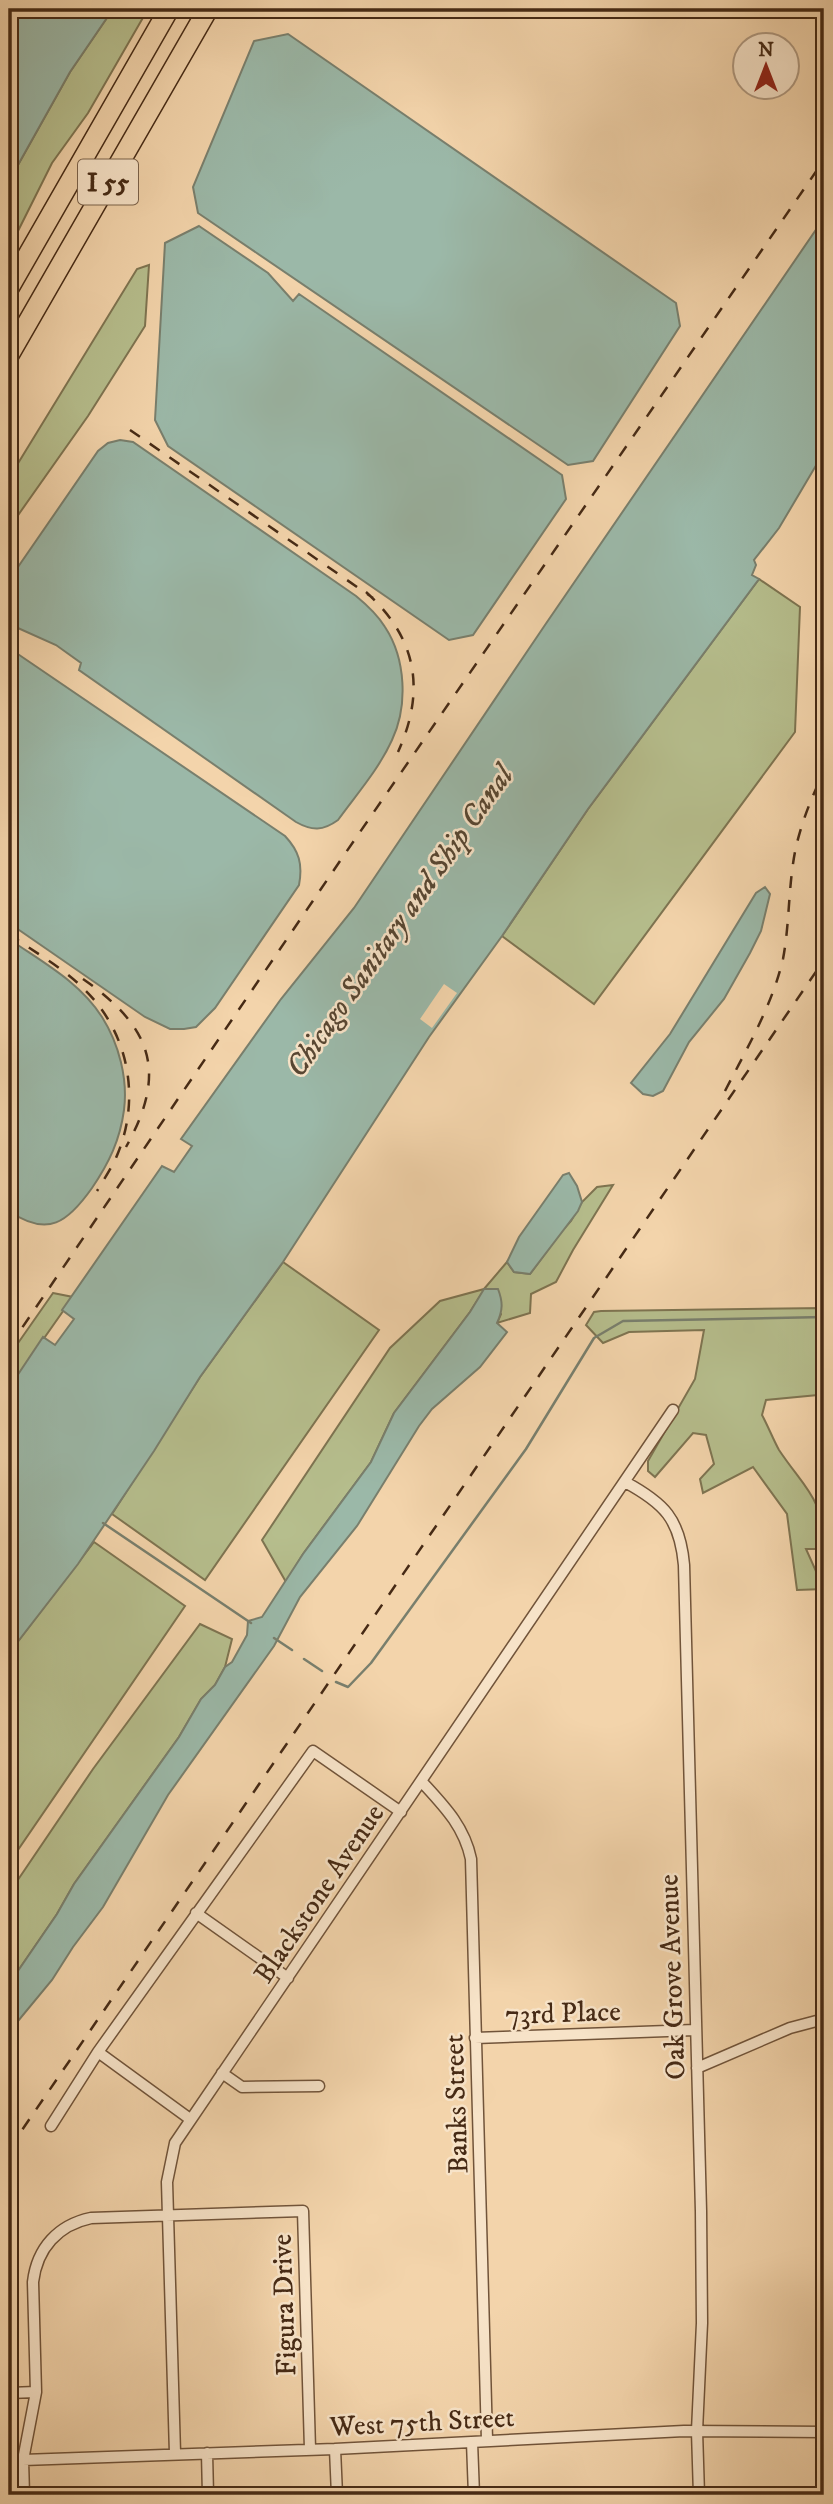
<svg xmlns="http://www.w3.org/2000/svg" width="833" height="2504" viewBox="0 0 833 2504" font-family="'IM FELL DW Pica',serif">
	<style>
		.green { fill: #b6be8d; stroke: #7e7451; stroke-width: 2 }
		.water { fill: #9bb8a8; stroke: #797f6d; stroke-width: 2 }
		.pier { fill: #f3d4ab }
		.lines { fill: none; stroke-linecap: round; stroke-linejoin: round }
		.stream { stroke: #797f6d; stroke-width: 2.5 }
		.minor-casing { stroke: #71543a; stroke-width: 13 }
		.motorway-casing { stroke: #462a15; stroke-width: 22 }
		.minor { stroke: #f7e3c8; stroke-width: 10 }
		.motorway { stroke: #f3d4ab; stroke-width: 19 }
		.rail { stroke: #462a15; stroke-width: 2.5; stroke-dasharray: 12 12; stroke-linecap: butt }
		.labels { text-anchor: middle; stroke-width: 5; stroke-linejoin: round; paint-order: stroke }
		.shield { fill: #f7e3c8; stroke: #7b624b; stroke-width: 2 }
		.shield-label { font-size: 26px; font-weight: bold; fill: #462a15 }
		.street-label { font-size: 28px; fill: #462a15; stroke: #f7e3c8 }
		.water-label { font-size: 30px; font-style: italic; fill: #574632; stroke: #f7e3c8 }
	</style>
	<rect width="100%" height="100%" fill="#f3d4ab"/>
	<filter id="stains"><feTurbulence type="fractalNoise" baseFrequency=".00286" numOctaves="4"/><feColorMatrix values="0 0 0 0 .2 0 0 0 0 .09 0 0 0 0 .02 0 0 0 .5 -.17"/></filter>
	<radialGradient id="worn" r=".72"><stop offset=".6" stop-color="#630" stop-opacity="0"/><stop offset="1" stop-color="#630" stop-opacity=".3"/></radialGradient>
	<!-- green -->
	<path class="green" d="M113,9H148L88,113L52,163L9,249V181L70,72Z
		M149,265L145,326L88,416L9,528V478L137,269Z
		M759,579L800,607L795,732L594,1004L502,936L588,809Z
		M613,1185L573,1250L556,1282L531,1294L530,1313L497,1323L501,1314L484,1290L470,1312L394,1413L371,1462L303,1554L286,1582L262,1540L390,1348L440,1301L484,1289L507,1262L514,1272L530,1274L561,1232L571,1221L582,1202L597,1187Z
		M283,1262L379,1330L205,1580L112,1514L200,1377Z
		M53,1293L73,1297L9,1388V1356Z
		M824,1308V1392L818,1395L766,1400L762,1415C768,1426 773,1439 779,1450C805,1489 824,1498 824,1549H806L824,1589L797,1590L787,1514L753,1467L703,1493L700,1479L714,1464L706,1435L693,1433L655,1477L648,1471V1461L695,1379L704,1330L629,1332L603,1343L586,1325L594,1312L601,1311Z
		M94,1542L185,1606L9,1863V1653Z
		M200,1624L232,1639L225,1667L215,1685L201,1699L179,1737L74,1884L57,1914L9,1984V1893L93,1769Z"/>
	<!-- water -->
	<path class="water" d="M13,9H113L70,72L9,181V16Z
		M288,34L676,303L680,326L593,461L568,465L198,213L193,187L254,41Z
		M824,218V441L821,440L818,444L821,446L824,445V452L779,528L754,560L756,565L752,575L759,579L588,809L502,936L429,1037L283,1262L200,1377L154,1451L78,1564L9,1653V1388L43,1337L55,1345L74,1319L62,1310L162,1166L174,1172L192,1146L181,1139L281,999L354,908L545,625Z
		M199,226L268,273L293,301L299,294L562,475L566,499L473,635L449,640L168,446L155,420L165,243Z
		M120,440L133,442L356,596C367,605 377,614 385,627C406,659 408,706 392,740C379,769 356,795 338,820C323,831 312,831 296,822L79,670L81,663L56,645L9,624V580L98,451L108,443Z
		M9,648L285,836C299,851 303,864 299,885L215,1008L196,1027L184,1029H170L145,1017L9,923Z
		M765,887L770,894L761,931L750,953L724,999L689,1042L663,1091L653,1096L643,1094L631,1083L670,1034L756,893Z
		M9,939C42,962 80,982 102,1017C119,1044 128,1079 124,1110C120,1140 109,1163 92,1188C68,1222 48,1238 9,1211Z
		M569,1173L577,1186L582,1202L578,1211L530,1274L514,1272L507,1262L519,1237L563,1175Z
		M484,1289H498C503,1302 503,1310 497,1323L507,1332L480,1367L432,1409L419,1426L357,1526L300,1597L274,1646L168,1795L103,1907L73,1947L52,1980L9,2032V1984L57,1914L74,1884L179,1737L201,1699L215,1685L225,1667L232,1662L247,1635L248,1621L262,1617L303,1554L371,1462L394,1413L470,1312Z"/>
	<!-- pier -->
	<path class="pier" d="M444,984L457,993L432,1028L420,1019Z"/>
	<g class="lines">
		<!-- stream -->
		<path class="stream" d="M103,1523L251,1623
			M274,1638L292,1650
			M304,1659L322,1671
			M336,1682L348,1687L371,1663L526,1449L594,1338L623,1321L824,1317"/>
		<!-- minor casing -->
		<g class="minor-casing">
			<path id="minor" d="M625,1482C664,1503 680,1519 684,1565L701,2211L702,2323L697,2431L699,2495
				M422,1782C444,1806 464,1826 471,1859L487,2440
				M196,1913L288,1978
				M475,2038L695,2030
				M697,2068L790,2028L824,2019
				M222,2073L242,2087L319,2086
				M190,2119L98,2052L313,1751L401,1812
				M51,2126L98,2052
				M9,2393L36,2392
				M472,2442L474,2495
				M335,2449L337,2495
				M175,2453L167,2182L175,2143L673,1410
				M207,2453L208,2495
				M23,2460L335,2449L684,2431L824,2432
				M24,2495L23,2460L36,2392L33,2282C37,2248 58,2225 91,2218L303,2211L310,2449"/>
		</g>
		<!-- motorway casing -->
		<g class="motorway-casing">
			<path id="motorway" d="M9,288L169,9
				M9,355L208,9"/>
		</g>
		<!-- minor -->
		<use href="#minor" class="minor"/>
		<!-- motorway -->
		<use href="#motorway" class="motorway"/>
		<!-- rail -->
		<path class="rail" d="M130,430L373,598
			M366,592C417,638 426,690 398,752
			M9,934C34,952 62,967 83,988C128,1031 141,1096 118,1153C113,1166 104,1179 97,1191
			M83,979C152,1027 168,1072 126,1147
			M725,1091C747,1048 772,1006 783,959C790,922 788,884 796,847C802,821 812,796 824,772
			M9,1347L340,861L824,160
			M9,2149L824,960"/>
	</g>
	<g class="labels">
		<!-- shield labels -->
		<rect class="shield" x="78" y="159.5" width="60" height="45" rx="5"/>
		<g class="shield-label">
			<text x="108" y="191">I 55</text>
		</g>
		<!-- street labels -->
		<g class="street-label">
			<text transform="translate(318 1893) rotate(-56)" y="10">Blackstone Avenue</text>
			<text transform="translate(671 1977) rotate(-92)" y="10">Oak Grove Avenue</text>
			<text transform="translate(563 2012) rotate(-2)" y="10">73rd Place</text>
			<text transform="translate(455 2104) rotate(-92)" y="10">Banks Street</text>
			<text transform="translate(283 2305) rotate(-92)" y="10">Figura Drive</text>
			<text transform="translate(422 2421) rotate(-3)" y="10">West 75th Street</text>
		</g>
		<!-- water labels -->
		<g class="water-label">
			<text transform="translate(399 921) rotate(-55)" y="10">Chicago Sanitary and Ship Canal</text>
		</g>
	</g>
	<!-- margin -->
	<rect width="833" height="2504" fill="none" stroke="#f3d4ab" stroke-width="35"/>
	<rect x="10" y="10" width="812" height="2483" fill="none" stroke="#462a15" stroke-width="3.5"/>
	<rect x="18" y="18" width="798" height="2469" fill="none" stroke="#462a15" stroke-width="2"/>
	<!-- north arrow -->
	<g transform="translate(766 66)"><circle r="33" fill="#f7e3c8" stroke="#b09980" stroke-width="2"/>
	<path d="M0-5L12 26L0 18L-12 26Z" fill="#8f2418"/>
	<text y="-10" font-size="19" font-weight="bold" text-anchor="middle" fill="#462a15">N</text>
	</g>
	<rect width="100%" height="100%" filter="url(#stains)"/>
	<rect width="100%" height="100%" fill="url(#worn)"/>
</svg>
